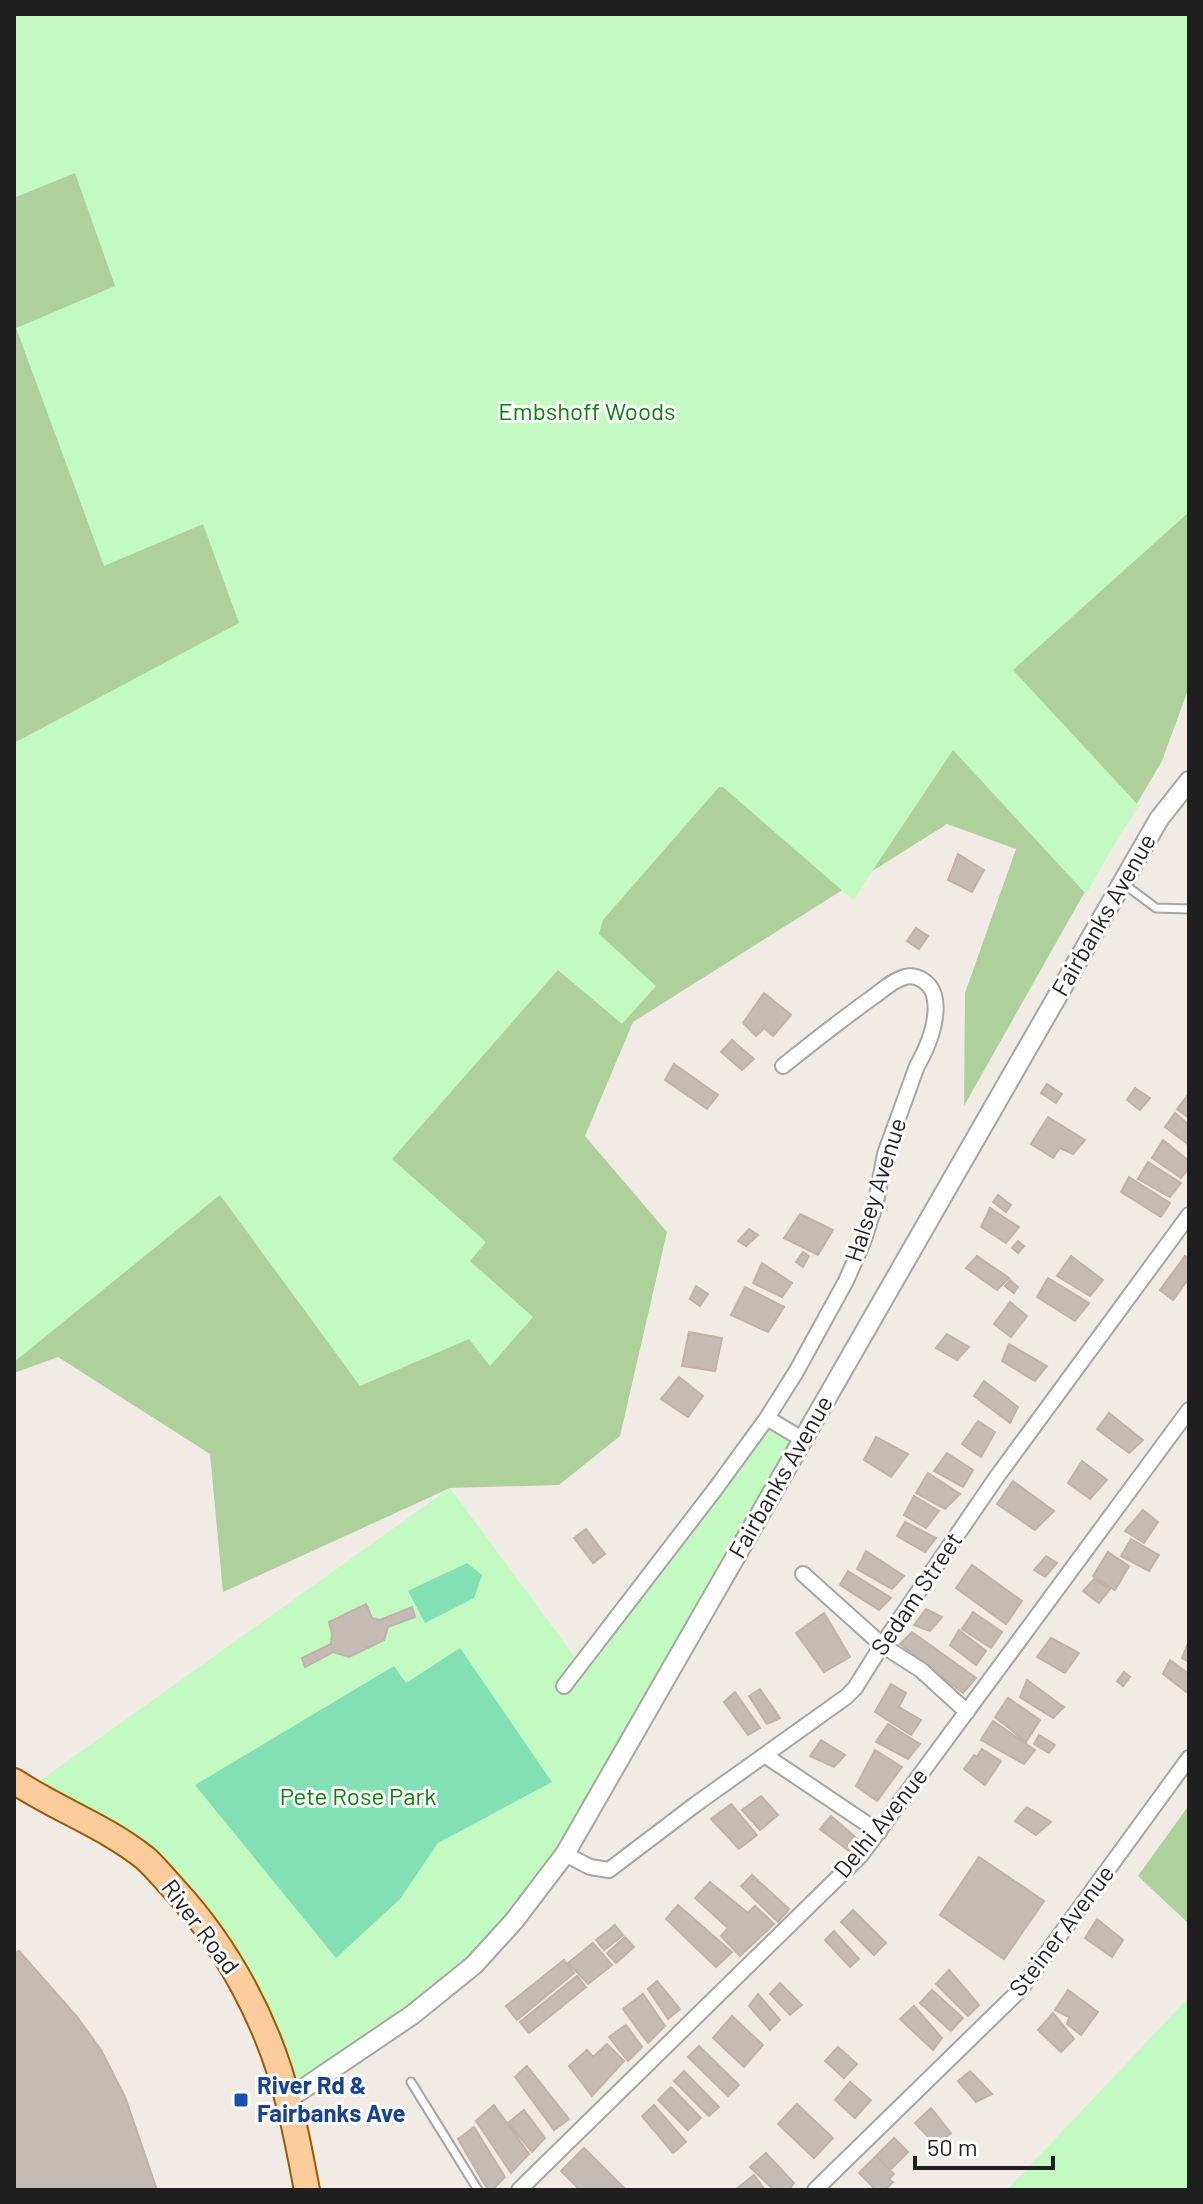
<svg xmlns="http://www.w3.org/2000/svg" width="1203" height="2204" viewBox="0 0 1203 2204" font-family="Barlow,sans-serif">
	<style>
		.forest { fill: #aed09a }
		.park { fill: #c2fac2 }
		.pitch { fill: #82e0b4 }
		.building { fill: #c5bbb5; stroke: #c2b1a7; stroke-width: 2 }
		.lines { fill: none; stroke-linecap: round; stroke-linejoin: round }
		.service-casing { stroke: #a6a6a6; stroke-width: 11 }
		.minor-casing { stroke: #a6a6a6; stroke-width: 18 }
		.tertiary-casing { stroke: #a6a6a6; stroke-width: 22 }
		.primary-casing { stroke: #9a5b00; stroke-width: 28 }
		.service { stroke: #fff; stroke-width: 7 }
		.minor { stroke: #fff; stroke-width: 14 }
		.tertiary { stroke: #fff; stroke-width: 18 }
		.primary { stroke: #fdcc9d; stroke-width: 24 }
		.transit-dot { fill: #1a4fb4; stroke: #fff; stroke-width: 3 }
		.labels { text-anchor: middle; stroke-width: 6; stroke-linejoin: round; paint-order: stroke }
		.park-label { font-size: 24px; fill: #0a800a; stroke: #fff }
		.street-label { font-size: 24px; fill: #1f1f1f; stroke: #fff }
		.transit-label { font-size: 24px; font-weight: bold; fill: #164399; stroke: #fff; text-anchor: start }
	</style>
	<rect width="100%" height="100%" fill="#f0ece5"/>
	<!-- forest -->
	<path class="forest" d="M14,14H1189V687L1162,761L1087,888L964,1106L965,993L1016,849L947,824L633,1022L585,1136L667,1232L620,1436L559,1485L450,1488L223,1592L210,1454L58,1357L14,1373Z
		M1189,1805V1924L1138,1876Z"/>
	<!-- park -->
	<path class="park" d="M14,14H1189V512L1013,670L1139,806L1118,838L1086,894L953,750L853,900L723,787H719L603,920L599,934L656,986L622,1024L558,970L392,1159L486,1242L470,1261L533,1317L490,1366L469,1339L360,1386L220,1195L14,1362V743L239,623L203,524L104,566L16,328L115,286L75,173L14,198Z
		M767,1418L802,1439L565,1854L474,1965L288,2099L246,1990L145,1859L27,1790L450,1488L580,1664Z
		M1189,1997V2190H1007Z"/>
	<!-- pitch -->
	<path class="pitch" d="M467,1563L482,1575L474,1598L425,1623L408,1591Z
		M460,1648L552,1782L438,1843L400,1899L336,1958L195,1785L394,1666L406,1683Z"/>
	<!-- building -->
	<path class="building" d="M958,854L984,870L972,892L948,880Z
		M916,928L928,936L919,949L907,941Z
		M764,993L791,1015L773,1036L764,1028L756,1036L743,1023Z
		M732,1040L754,1059L742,1070L721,1052Z
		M674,1064L718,1095L707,1109L665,1080Z
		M1047,1084L1062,1094L1056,1103L1041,1093Z
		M1135,1088L1150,1098L1140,1110L1127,1100Z
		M1188,1095H1189V1118L1177,1109Z
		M1175,1113L1189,1125V1145L1165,1127Z
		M1048,1117L1085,1140L1073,1154L1060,1148L1053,1158L1031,1144Z
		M1163,1140L1189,1161V1168L1181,1178L1152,1158Z
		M1148,1162L1181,1183L1170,1197L1138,1179Z
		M1129,1177L1170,1203L1161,1217L1121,1192Z
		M998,1195L1011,1205L1006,1212L993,1202Z
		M990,1208L1019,1227L1006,1243L981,1227Z
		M800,1214L833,1230L818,1255L784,1238Z
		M749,1229L758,1235L746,1246L738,1241Z
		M1018,1241L1024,1246L1018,1253L1012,1248Z
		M803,1252L809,1256L803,1267L796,1262Z
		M977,1256L1009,1278L997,1290L966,1268Z
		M1071,1256L1103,1280L1090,1296L1057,1276Z
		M1185,1256L1189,1259V1278L1173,1300L1160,1290Z
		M762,1263L792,1283L782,1297L753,1283Z
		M1048,1278L1089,1303L1075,1321L1037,1297Z
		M1010,1280L1018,1287L1014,1293L1005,1286Z
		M696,1286L708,1294L700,1306L690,1299Z
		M745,1287L784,1307L768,1332L731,1315Z
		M1010,1302L1027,1316L1011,1337L994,1324Z
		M689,1332L722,1338L715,1371L682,1366Z
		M947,1334L969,1347L957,1360L936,1348Z
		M1009,1344L1047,1366L1035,1381L1002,1361Z
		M679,1377L703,1396L688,1417L661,1399Z
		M984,1381L1018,1407L1010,1423L974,1396Z
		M1109,1413L1143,1440L1129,1453L1097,1429Z
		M978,1421L995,1432L981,1457L962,1444Z
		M876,1437L908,1454L891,1477L864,1460Z
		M947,1453L973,1470L963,1487L934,1471Z
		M1082,1461L1107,1480L1090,1499L1068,1483Z
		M928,1473L960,1494L945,1509L916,1493Z
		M1013,1481L1054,1511L1035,1530L997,1504Z
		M914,1496L939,1511L926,1528L904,1515Z
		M1143,1510L1158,1522L1144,1543L1125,1531Z
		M905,1522L936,1538L925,1552L897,1536Z
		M586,1529L605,1554L593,1563L574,1538Z
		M1131,1539L1159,1555L1149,1571L1121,1556Z
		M866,1551L904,1576L892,1589L857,1569Z
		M1108,1552L1129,1566L1115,1590L1093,1576Z
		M1046,1556L1057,1563L1045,1577L1034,1570Z
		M972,1565L1022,1601L1006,1624L956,1588Z
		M848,1571L891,1598L879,1610L840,1585Z
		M1094,1579L1110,1589L1099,1603L1083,1591Z
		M366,1604L372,1618L380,1620L412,1607L415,1617L388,1627L384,1640L349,1657L333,1652L305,1667L302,1658L331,1644L332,1634L329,1622Z
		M926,1609L942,1617L930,1631L914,1625Z
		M973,1612L1002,1632L991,1648L962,1629Z
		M824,1613L850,1657L824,1672L796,1633Z
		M959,1630L986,1651L976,1665L950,1645Z
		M912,1632L976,1678L963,1693L900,1644Z
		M1051,1638L1079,1653L1065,1673L1037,1657Z
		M1188,1643L1189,1644V1662L1182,1658Z
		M1170,1660L1189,1674V1694L1163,1674Z
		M1124,1672L1130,1677L1123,1686L1117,1681Z
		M1027,1680L1064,1707L1053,1718L1020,1697Z
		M891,1684L906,1693L899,1707L921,1720L911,1735L875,1712Z
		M760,1689L780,1718L767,1724L749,1696Z
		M735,1692L760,1728L748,1735L724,1702Z
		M1008,1698L1040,1720L1026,1742L995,1717Z
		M993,1721L1035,1750L1024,1764L981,1740Z
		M888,1724L920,1744L908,1759L876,1742Z
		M1039,1735L1055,1745L1049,1753L1034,1744Z
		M821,1740L845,1755L834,1767L810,1756Z
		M982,1749L1001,1761L985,1785L964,1769L974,1755L977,1757Z
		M875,1750L902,1767L877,1801L856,1786Z
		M761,1796L778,1815L760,1830L742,1810Z
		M731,1804L757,1835L739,1849L711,1819Z
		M1027,1807L1051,1822L1036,1835L1015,1821Z
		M831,1816L860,1841L849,1851L820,1829Z
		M979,1857L1044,1901L1004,1959L940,1915Z
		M752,1875L789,1909L778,1922L741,1886Z
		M710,1882L748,1913L755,1906L774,1924L740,1956L721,1936L728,1928L695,1898Z
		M678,1905L732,1952L716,1967L666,1919Z
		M853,1910L886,1943L874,1955L841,1922Z
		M1097,1919L1123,1940L1112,1957L1085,1938Z
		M615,1925L623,1935L604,1950L596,1940Z
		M834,1931L859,1959L850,1967L825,1940Z
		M625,1937L634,1947L616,1963L607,1953Z
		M593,1943L612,1965L588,1984L568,1963Z
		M19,1951L77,2017L101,2050L125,2097L157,2190H14V1953Z
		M564,1960L574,1973L517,2020L506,2006Z
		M949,1970L979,2005L968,2016L936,1984Z
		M577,1976L586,1987L529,2033L520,2022Z
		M657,1981L680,2009L668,2019L648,1989Z
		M780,1983L802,2005L790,2015L770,1994Z
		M932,1990L963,2018L951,2031L920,2003Z
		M1068,1990L1098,2012L1081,2035L1067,2024L1069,2017L1055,2010Z
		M643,1994L665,2026L648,2043L623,2009Z
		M758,1994L780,2020L770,2030L749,2006Z
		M914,2006L942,2038L933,2050L900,2019Z
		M1053,2013L1074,2039L1061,2052L1038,2030Z
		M732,2016L763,2045L744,2067L713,2038Z
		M626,2025L642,2047L628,2061L609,2037Z
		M607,2044L624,2061L592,2096L569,2066L587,2050L593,2057Z
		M699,2046L739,2085L728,2096L688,2057Z
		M838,2047L857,2064L844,2078L825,2061Z
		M527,2066L569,2119L554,2130L515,2077Z
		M684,2071L719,2107L709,2116L674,2081Z
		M970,2071L992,2094L976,2102L958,2081Z
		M850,2082L871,2100L855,2118L835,2100Z
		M671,2087L701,2118L688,2130L658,2100Z
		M797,2104L833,2138L814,2158L778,2124Z
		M494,2105L529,2154L511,2173L476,2121Z
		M654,2105L686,2142L673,2153L642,2116Z
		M931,2108L951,2133L936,2145L915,2123Z
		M524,2110L545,2138L532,2152L508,2123Z
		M474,2127L505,2177L492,2190H488L458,2139Z
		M894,2138L908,2152L890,2170L876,2156Z
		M584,2148L626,2190H580L561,2171Z
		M766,2153L794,2183L789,2190H774L750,2167Z
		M876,2156L894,2174L889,2179L893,2182L885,2190H876L859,2173Z
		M754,2175L765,2190H735Z"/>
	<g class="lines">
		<!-- service casing -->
		<g class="service-casing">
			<path id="service" d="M1124,884L1156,908L1189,909
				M411,2082L478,2190"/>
		</g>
		<!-- minor casing -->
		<g class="minor-casing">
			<path id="minor" d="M767,1418L802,1439
				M803,1574L882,1645L921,1670L967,1712
				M564,1686L716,1488L767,1418L796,1372L846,1281L863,1242L876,1202L885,1154L917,1066C928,1047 940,1018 934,995C930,982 917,974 905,977C893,980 883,990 873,997C842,1019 813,1042 783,1066
				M766,1756L879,1832
				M565,1854L590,1867L609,1870L696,1804L846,1697L855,1688L882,1645L996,1478L1189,1215
				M519,2190L861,1855L1189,1410
				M815,2190L1020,1990L1189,1758"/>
		</g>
		<!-- tertiary casing -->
		<g class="tertiary-casing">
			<path id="tertiary" d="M288,2099L412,2015L474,1965L514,1921L565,1854L1159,819L1189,781"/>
		</g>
		<!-- primary casing -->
		<g class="primary-casing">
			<path id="primary" d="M14,1781C56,1809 105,1826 145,1858C155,1867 165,1879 174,1889C228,1947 269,2024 288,2101C296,2130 301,2160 307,2190"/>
		</g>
		<!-- service -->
		<use href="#service" class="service"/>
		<!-- minor -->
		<use href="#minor" class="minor"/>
		<!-- tertiary -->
		<use href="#tertiary" class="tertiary"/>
		<!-- primary -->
		<use href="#primary" class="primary"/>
	</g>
	<!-- markers -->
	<rect class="transit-dot" x="233" y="2092" width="16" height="16" rx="4"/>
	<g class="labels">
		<!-- park labels -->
		<g class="park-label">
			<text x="587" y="420">Embshoff Woods</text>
			<text x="358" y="1805">Pete Rose Park</text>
		</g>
		<!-- street labels -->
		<g class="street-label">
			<text transform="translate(1104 915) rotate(-60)" y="8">Fairbanks Avenue</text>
			<text transform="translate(876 1190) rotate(-72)" y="8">Halsey Avenue</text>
			<text transform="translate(781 1477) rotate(-60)" y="8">Fairbanks Avenue</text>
			<text transform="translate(917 1594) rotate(-56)" y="8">Sedam Street</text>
			<text transform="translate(881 1823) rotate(-51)" y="8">Delhi Avenue</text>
			<text transform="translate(200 1927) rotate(53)" y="8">River Road</text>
			<text transform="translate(1062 1931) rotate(-53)" y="8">Steiner Avenue</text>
		</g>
		<!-- transit labels -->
		<g class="transit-label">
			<text x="257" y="2094">River Rd &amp;<tspan x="257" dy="28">Fairbanks Ave</tspan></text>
		</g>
	</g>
	<!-- border -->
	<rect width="1203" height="2204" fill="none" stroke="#1f1f1f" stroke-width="32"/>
	<!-- scale -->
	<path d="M915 2156v12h138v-12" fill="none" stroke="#1f1f1f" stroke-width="4"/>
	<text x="927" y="2156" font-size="24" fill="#1f1f1f" stroke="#ffffff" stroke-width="6" paint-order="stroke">50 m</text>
</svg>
